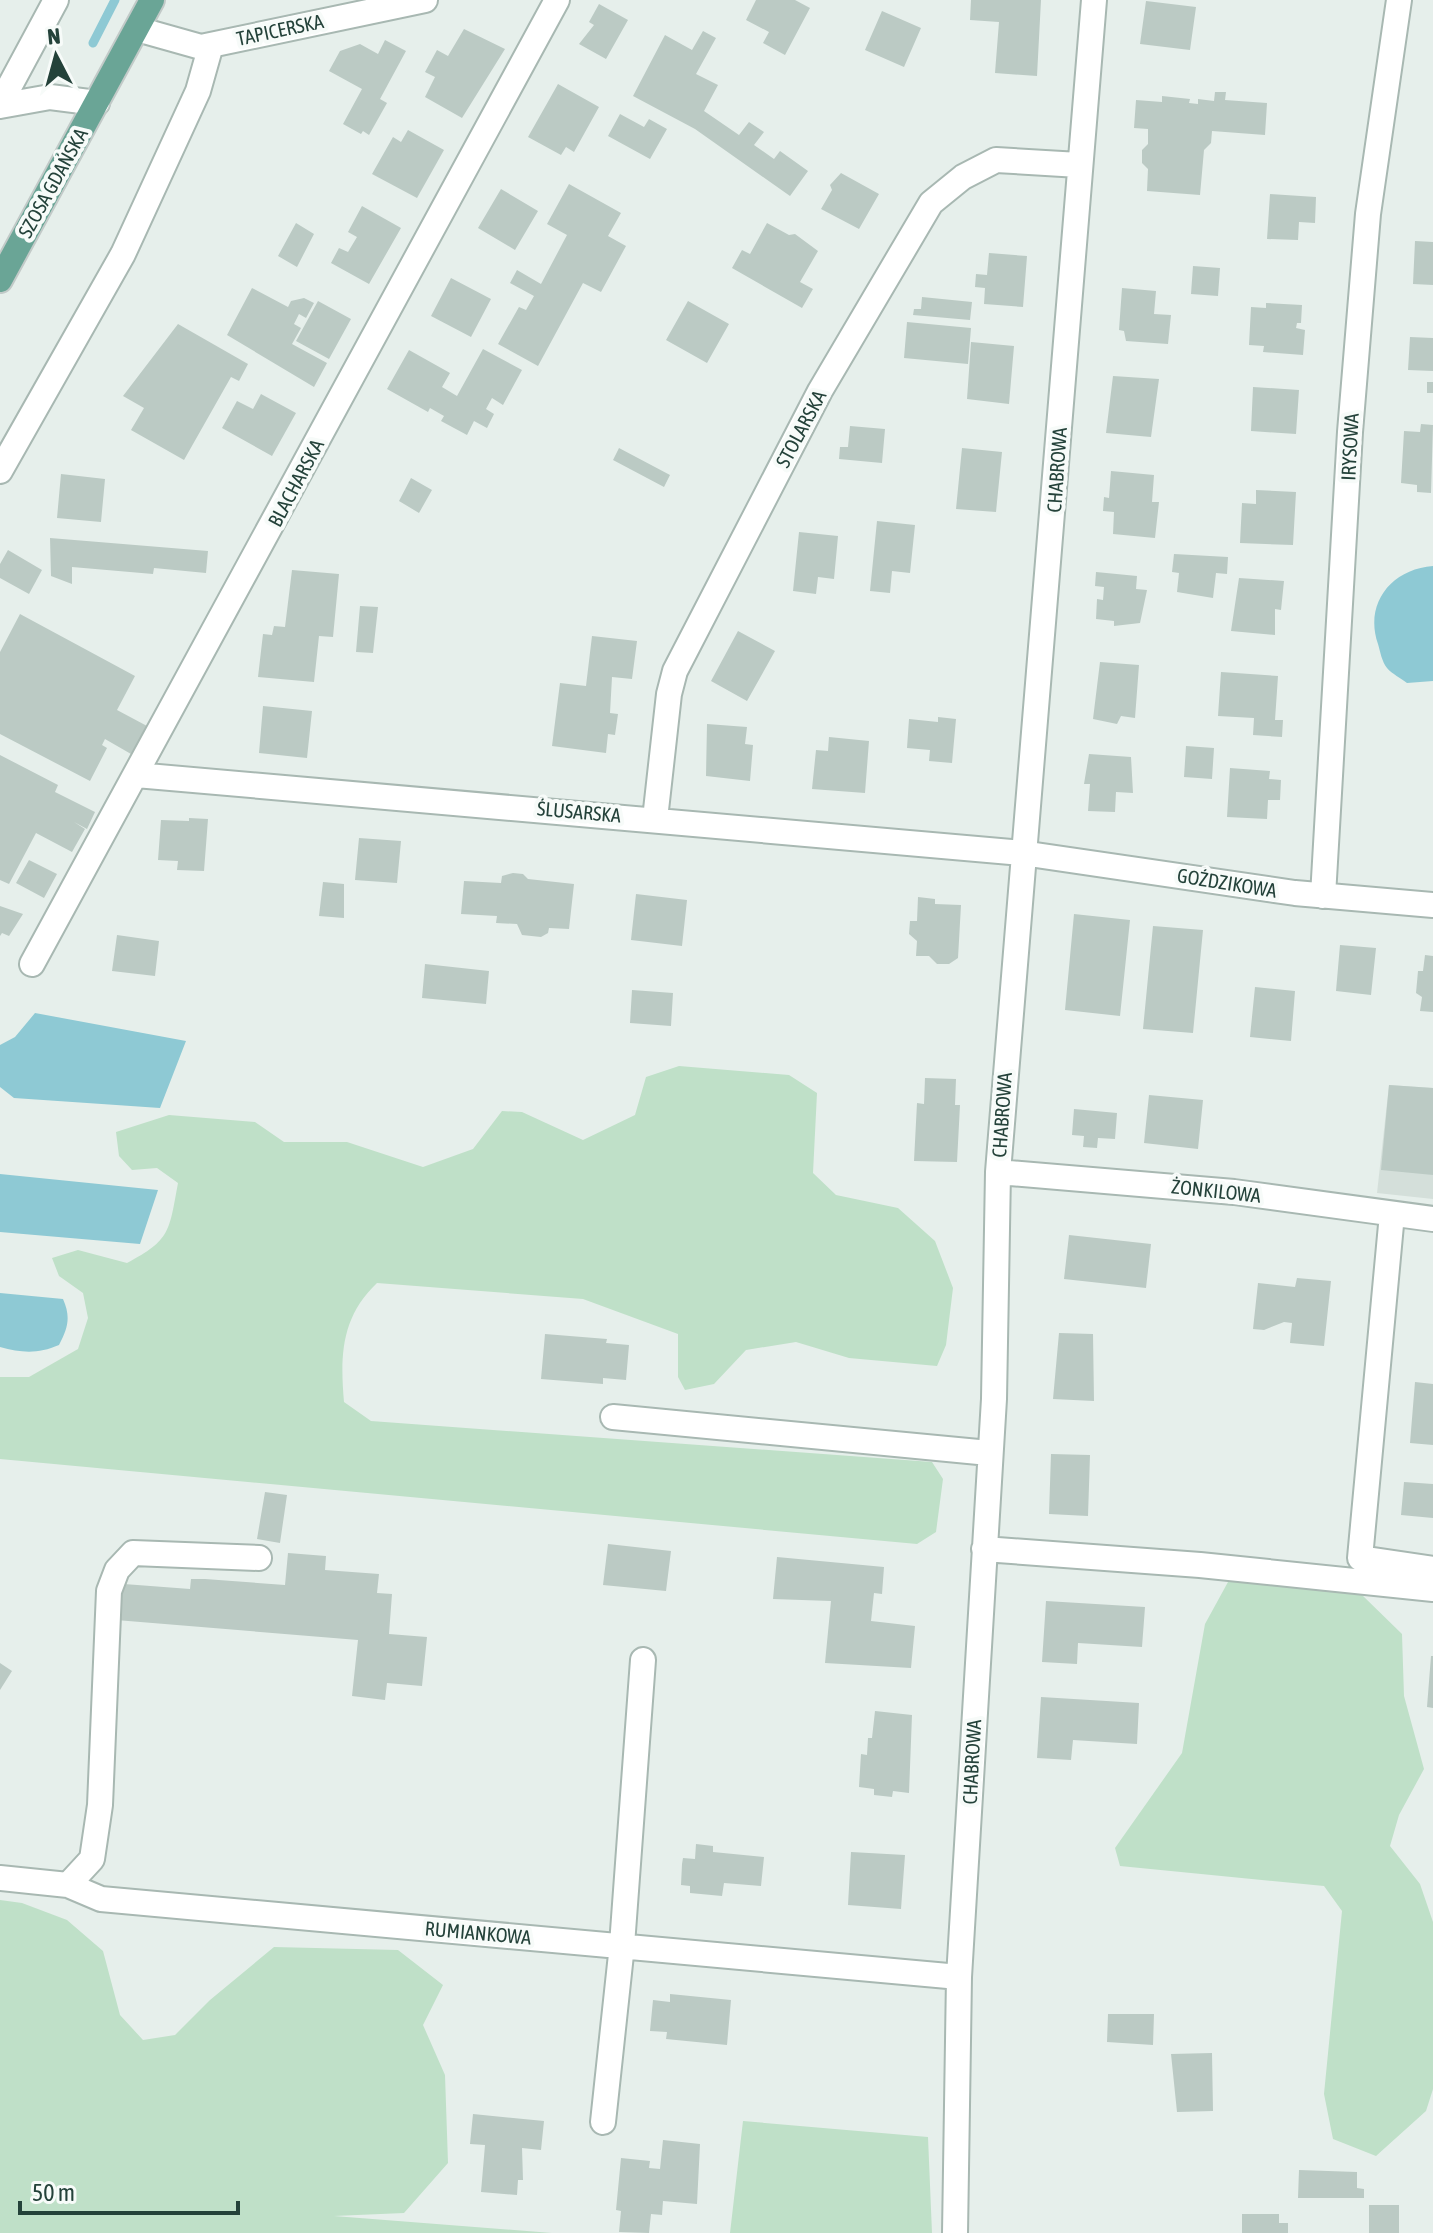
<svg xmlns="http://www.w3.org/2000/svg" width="1433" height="2233" viewBox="0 0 1433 2233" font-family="'Asap Condensed',sans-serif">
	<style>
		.built { fill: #d4dfda }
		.green { fill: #bfe0c8 }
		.water { fill: #8ec9d4 }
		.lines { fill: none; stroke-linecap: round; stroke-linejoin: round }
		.stream { stroke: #8ec9d4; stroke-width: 9 }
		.building { fill: #bbcac4 }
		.minor-casing { stroke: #a8b8b2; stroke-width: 28 }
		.major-casing { stroke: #c2cac8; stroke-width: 28 }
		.minor { stroke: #fff; stroke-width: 24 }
		.major { stroke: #6aa596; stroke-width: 24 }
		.labels { text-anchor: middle; stroke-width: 8; stroke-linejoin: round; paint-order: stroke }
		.street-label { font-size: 20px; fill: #24423a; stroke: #f7fbf9 }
	</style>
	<rect width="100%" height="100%" fill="#e6efeb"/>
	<!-- built -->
	<path class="built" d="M1389,1085L1433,1088V1199L1377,1193Z"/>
	<!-- green -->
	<path class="green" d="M679,1066L789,1075L817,1093L813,1173L836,1195L898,1208L935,1241L953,1288L946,1345L937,1366L849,1358L796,1342L746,1350L714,1384L685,1390L678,1377V1334L583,1299L377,1283C341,1317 340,1356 344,1402L371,1421L932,1462L943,1479L936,1532L917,1544L0,1459V1377H29L78,1349L88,1318L83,1293L59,1276L52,1258L78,1250L127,1263C171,1240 169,1231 178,1183L157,1168L132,1170L119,1156L116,1132L169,1115L255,1122L284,1142H347L423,1167L473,1149L502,1111L522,1112L583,1140L635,1115L646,1077Z
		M1228,1582H1313L1361,1594L1402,1634L1404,1696L1424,1769L1399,1815L1390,1846L1420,1884L1433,1922V2089L1426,2111L1376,2156L1333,2139L1324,2094L1342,1911L1324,1886L1120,1866L1115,1848L1182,1753L1205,1624Z
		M0,1900L22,1903L67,1920L103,1951L120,2015L143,2040L175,2035L210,2000L274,1947L398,1950L443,1985L423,2025L445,2075L448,2163L404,2213L334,2216L552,2233H0Z
		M743,2121L928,2137L932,2233H730Z"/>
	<!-- water -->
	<path class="water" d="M1433,566V681L1407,683C1401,678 1392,674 1387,668C1382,662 1380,651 1378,644C1364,604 1391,569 1433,566Z
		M35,1013L186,1041L160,1108L14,1098L0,1087V1045L15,1037Z
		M0,1174L158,1190L140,1244L0,1232Z
		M0,1293L63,1299C71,1317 68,1328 59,1345C38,1354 22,1353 0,1347Z"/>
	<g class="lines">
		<!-- stream -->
		<path class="stream" d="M93,43L115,0"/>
	</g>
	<!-- building -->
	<path class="building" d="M756,0H795L810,8L785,55L763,43L769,32L746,20Z
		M971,0H1041L1037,76L995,73L999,22L970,20Z
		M1146,1L1196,7L1190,50L1140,44Z
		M599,4L628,20L606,59L579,44L594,25L589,22Z
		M882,11L921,28L904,67L865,50Z
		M464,29L505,49L462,118L425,97L435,77L425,72L437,50L448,56Z
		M703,31L716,38L696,74L718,85L704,111L739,135L749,122L764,132L754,145L774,159L780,151L808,171L790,196L695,129L633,96L665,35L692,50Z
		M385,40L406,51L380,99L387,103L369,135L363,131L361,134L343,124L362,89L329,71L340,51L360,44L378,54Z
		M558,84L599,107L574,152L566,147L561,155L528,137Z
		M1215,92H1226L1225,100L1267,103L1265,135L1212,131L1211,143L1204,150L1200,195L1147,191L1148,169L1142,163V150L1148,144V129L1134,128L1136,100L1162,102V96L1190,99L1189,103L1198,104V99L1214,101Z
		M620,114L644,127L649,119L667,129L650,159L608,136Z
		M408,130L444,150L417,198L372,174L393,137L401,142Z
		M841,173L879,194L859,229L821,209L832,190L830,185Z
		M569,184L621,213L608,236L626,246L601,292L583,283L538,366L498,344L519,307L526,310L534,296L510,283L517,270L541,284L567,235L547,224Z
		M501,189L538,211L515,250L478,228Z
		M1270,194L1316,197L1315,223L1299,222L1298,240L1267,239Z
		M362,206L401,228L369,284L331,263L339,248L348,252L357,237L348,232Z
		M296,223L314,234L297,267L278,256Z
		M767,223L789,235L795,234L818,251L800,282L813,289L802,308L732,268L742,250L750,254Z
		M1415,241L1433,242V285L1413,284Z
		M989,253L1027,256L1023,307L984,304L985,288L975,287L976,274L987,275Z
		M1193,266L1220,268L1218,296L1191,294Z
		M451,278L491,299L471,337L431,316Z
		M252,288L288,307L291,301L304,298L314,303L306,318L299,314L294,324L301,328L292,344L327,363L314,387L227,335Z
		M1122,288L1156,291L1154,314L1171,315L1168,344L1126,341L1124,331L1119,330Z
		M922,297L972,302L970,320L913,315L914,309H921Z
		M318,301L351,319L329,359L296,341Z
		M688,301L729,324L707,363L666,340Z
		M1266,303L1302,305L1301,323H1297L1296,328L1305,330L1303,355L1263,352L1264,346L1249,345L1251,307L1266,308Z
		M907,322L971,328L968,364L904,358Z
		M178,324L248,364L239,381L231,377L184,460L131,430L144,408L123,396Z
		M1410,337L1433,338V371L1408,370Z
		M971,342L1014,346L1009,404L967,399Z
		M483,349L522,370L503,405L492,398L486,409L494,414L487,428L474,421L467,435L441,421L444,416L430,408L428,412L387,389L409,350L450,373L442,387L457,396Z
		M1113,376L1159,379L1151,437L1106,433Z
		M1427,382H1433V393H1427Z
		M1253,387L1299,390L1296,434L1251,431Z
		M261,394L296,413L272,456L222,428L237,401L253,409Z
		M1421,424L1433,425L1431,493L1417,492V485L1401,483L1404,431L1420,432Z
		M850,426L885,429L882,463L839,459L840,447H848Z
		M619,448L670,475L664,487L613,460Z
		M962,448L1002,452L996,512L956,509Z
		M1111,471L1154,475L1152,502H1159L1155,538L1113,534L1114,512L1103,511L1104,497L1109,498Z
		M61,474L105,479L101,522L57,518Z
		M411,478L432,490L419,513L399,501Z
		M1256,490L1296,492L1293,545L1240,543L1242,503L1256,504Z
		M877,521L915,525L910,573L892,571L890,593L870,591Z
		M799,532L838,536L834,579L818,577L816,594L793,591Z
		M50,538L208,551L206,573L154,568L153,574L72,567V584L51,576Z
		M8,550L42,570L29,594L0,578V564Z
		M1174,554L1228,557L1227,574L1216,573L1213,598L1177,592L1179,573L1172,572Z
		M292,570L339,574L333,637L319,636L314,682L258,677L263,634L272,635L274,626L285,627Z
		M1096,572L1137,576L1136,589L1147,590L1140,623L1114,626V621L1096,619L1097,599L1103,600L1104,587L1095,586Z
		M1239,578L1284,581L1281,610L1275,609V635L1231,631Z
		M360,606L378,607L373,653L356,652Z
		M20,614L135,676L117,710L147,726L131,754L105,739L102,745L107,748L90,781L0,734V652Z
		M738,631L775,651L747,701L711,681Z
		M592,636L637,641L632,679L612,677L610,713L618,714L615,735L608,734L606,753L552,746L560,683L586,686Z
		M1100,662L1139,665L1135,718L1121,716L1117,724L1093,719Z
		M1221,672L1278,676L1275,720H1283L1282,737L1253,735L1254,718L1218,716Z
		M263,706L312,711L307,758L259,753Z
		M938,717L956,719L952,763L929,761L930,750L907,748L909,719L938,722Z
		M707,724L747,727L745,744L753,745L750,781L706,776Z
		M829,737L869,741L865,793L812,789L816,750L828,751Z
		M1186,746L1214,748L1212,779L1184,777Z
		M1089,754L1131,757L1133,793L1116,792L1115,812L1088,811L1090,784H1084Z
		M0,755L58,785L55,792L95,812L87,829L74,822L85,829L72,852L36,833L9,884L0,880Z
		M1230,768L1270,771L1269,779L1281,780L1280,800H1268L1267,819L1227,817Z
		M189,818L208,819L204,871L177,870L178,861L158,860L161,820L189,821Z
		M359,838L401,841L397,883L355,880Z
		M29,860L57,874L44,898L16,883Z
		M513,873L523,874L528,879L574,884L569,929L549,928L548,933L541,937L522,935L517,924L496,923L497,916L461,914L464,881L501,883L502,876Z
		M323,882L344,884V918L319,916Z
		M636,894L687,900L682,946L631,940Z
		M918,897L935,899V904L961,905L958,958L949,964H937L929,956H916L917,941L909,934L910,921H917Z
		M0,906L23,914L9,936L2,933L0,936Z
		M1074,914L1130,920L1120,1016L1065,1010Z
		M1153,926L1203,930L1193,1033L1143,1029Z
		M117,935L159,941L155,976L112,971Z
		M1340,945L1376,948L1371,995L1336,991Z
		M1425,955L1433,956V1012L1420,1011L1422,997L1416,993L1418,971H1423Z
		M425,964L489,971L486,1004L422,998Z
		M1255,987L1295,991L1291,1041L1250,1037Z
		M632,990L673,993L671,1026L630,1023Z
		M925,1078L956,1079L955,1105H960L957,1162L914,1161L917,1103L924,1104Z
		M1389,1085L1433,1088V1175L1381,1170Z
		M1149,1095L1203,1100L1198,1149L1144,1143Z
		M1074,1109L1117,1113L1115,1139L1098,1138L1097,1148L1083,1147L1084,1136L1072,1135Z
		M1069,1235L1151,1244L1146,1288L1064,1279Z
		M1297,1278L1331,1281L1324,1346L1290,1343L1292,1323L1284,1322L1264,1330L1253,1329L1258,1283L1295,1287Z
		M1059,1333L1093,1334L1094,1401L1053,1399Z
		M545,1334L607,1339L606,1343L629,1345L626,1380L603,1378V1384L541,1379Z
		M1415,1382L1433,1384V1445L1410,1443Z
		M1051,1454L1090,1455L1088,1516L1049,1514Z
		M1404,1482L1433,1484V1518L1401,1515Z
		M265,1492L287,1495L280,1543L257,1539Z
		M608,1544L671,1551L666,1591L603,1585Z
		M288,1553L326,1556L325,1570L379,1574L377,1593L392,1594L389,1634L427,1637L422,1686L387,1683L385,1700L352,1696L358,1640L116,1620L119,1588L124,1584L190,1589L191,1579H205L285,1585Z
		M777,1557L884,1567L882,1594L874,1593L871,1621L915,1626L911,1668L825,1663L831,1601L773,1599Z
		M1046,1601L1145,1607L1142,1647L1078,1643L1077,1664L1042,1662Z
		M1431,1656H1433V1708L1427,1707Z
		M0,1663L12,1671L0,1690Z
		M1041,1697L1139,1703L1137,1744L1073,1740L1071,1760L1037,1758Z
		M875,1711L912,1715L909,1793L893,1791L892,1797L874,1795V1789L859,1787L861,1754L867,1755L868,1738H872Z
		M696,1844L713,1846V1852L764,1857L761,1886L724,1883L722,1896L690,1893V1886L681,1885L682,1864L683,1858L695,1859Z
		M851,1852L905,1855L901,1909L848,1905Z
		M670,1994L731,2000L727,2045L666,2039L667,2032L650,2031L653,2000L670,2002Z
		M1108,2014H1154L1153,2045L1107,2042Z
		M1212,2053L1213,2111L1177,2112L1171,2054Z
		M473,2114L544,2121L541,2150L522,2148L523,2180H518L517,2195L481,2192L485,2145L470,2144Z
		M663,2140L700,2144L697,2204L663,2201L662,2215L651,2214L649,2233L619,2232L621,2211L616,2210L621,2158L650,2161L649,2168L660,2169Z
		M1299,2170L1357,2172V2188L1364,2189V2198H1298Z
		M1369,2205H1399V2233H1369Z
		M1242,2214H1279V2223H1288V2233H1242Z"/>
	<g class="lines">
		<!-- minor casing -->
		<g class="minor-casing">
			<path id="minor" d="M137,29L201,47L425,0
				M0,104L56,0
				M0,106L50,97L97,103
				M0,471L123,254L198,91L211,45
				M136,775L1022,853L1295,893L1433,905
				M655,819L669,694L675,671L820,391L931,203L963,177L996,160L1079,165
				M1323,896L1350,432L1368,214L1399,0
				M32,964L557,0
				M998,1172L1234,1192L1433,1219
				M1392,1214L1360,1558L1433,1569
				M613,1417L989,1453
				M984,1549L1200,1565L1433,1589
				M0,1878L68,1885L101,1899L959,1977
				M68,1885L92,1859L100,1805L109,1591L117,1570L133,1553L259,1558
				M603,2122L622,1945L643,1660
				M955,2233L959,1977L994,1399L998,1172L1094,0"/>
		</g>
		<!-- major casing -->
		<g class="major-casing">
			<path id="major" d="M0,280L152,0"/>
		</g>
		<!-- minor -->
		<use href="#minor" class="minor"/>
		<!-- major -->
		<use href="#major" class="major"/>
	</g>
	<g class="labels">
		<!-- street labels -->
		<g class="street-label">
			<text transform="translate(280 30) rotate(-12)" y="7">TAPICERSKA</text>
			<text transform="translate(53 183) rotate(-61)" y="7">SZOSA GDAŃSKA</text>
			<text transform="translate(801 429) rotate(-62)" y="7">STOLARSKA</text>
			<text transform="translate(1350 447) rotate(-87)" y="7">IRYSOWA</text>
			<text transform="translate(1057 470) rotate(-86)" y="7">CHABROWA</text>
			<text transform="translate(296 483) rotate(-62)" y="7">BLACHARSKA</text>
			<text transform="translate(579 812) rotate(5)" y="7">ŚLUSARSKA</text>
			<text transform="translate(1227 883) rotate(9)" y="7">GOŹDZIKOWA</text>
			<text transform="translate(1002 1115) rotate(-86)" y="7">CHABROWA</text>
			<text transform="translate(1216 1191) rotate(6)" y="7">ŻONKILOWA</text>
			<text transform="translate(972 1762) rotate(-87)" y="7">CHABROWA</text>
			<text transform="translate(478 1933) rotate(5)" y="7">RUMIANKOWA</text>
		</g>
	</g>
	<!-- north arrow -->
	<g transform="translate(56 56) rotate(354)" stroke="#f7fbf9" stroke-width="6" paint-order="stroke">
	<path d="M0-6L14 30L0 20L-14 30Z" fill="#24423a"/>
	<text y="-12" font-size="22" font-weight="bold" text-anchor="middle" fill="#24423a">N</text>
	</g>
	<!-- scale -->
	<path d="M20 2201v12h218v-12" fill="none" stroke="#24423a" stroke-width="4"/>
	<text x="32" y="2201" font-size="24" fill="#24423a" stroke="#f7fbf9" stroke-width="6" paint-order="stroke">50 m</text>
</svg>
